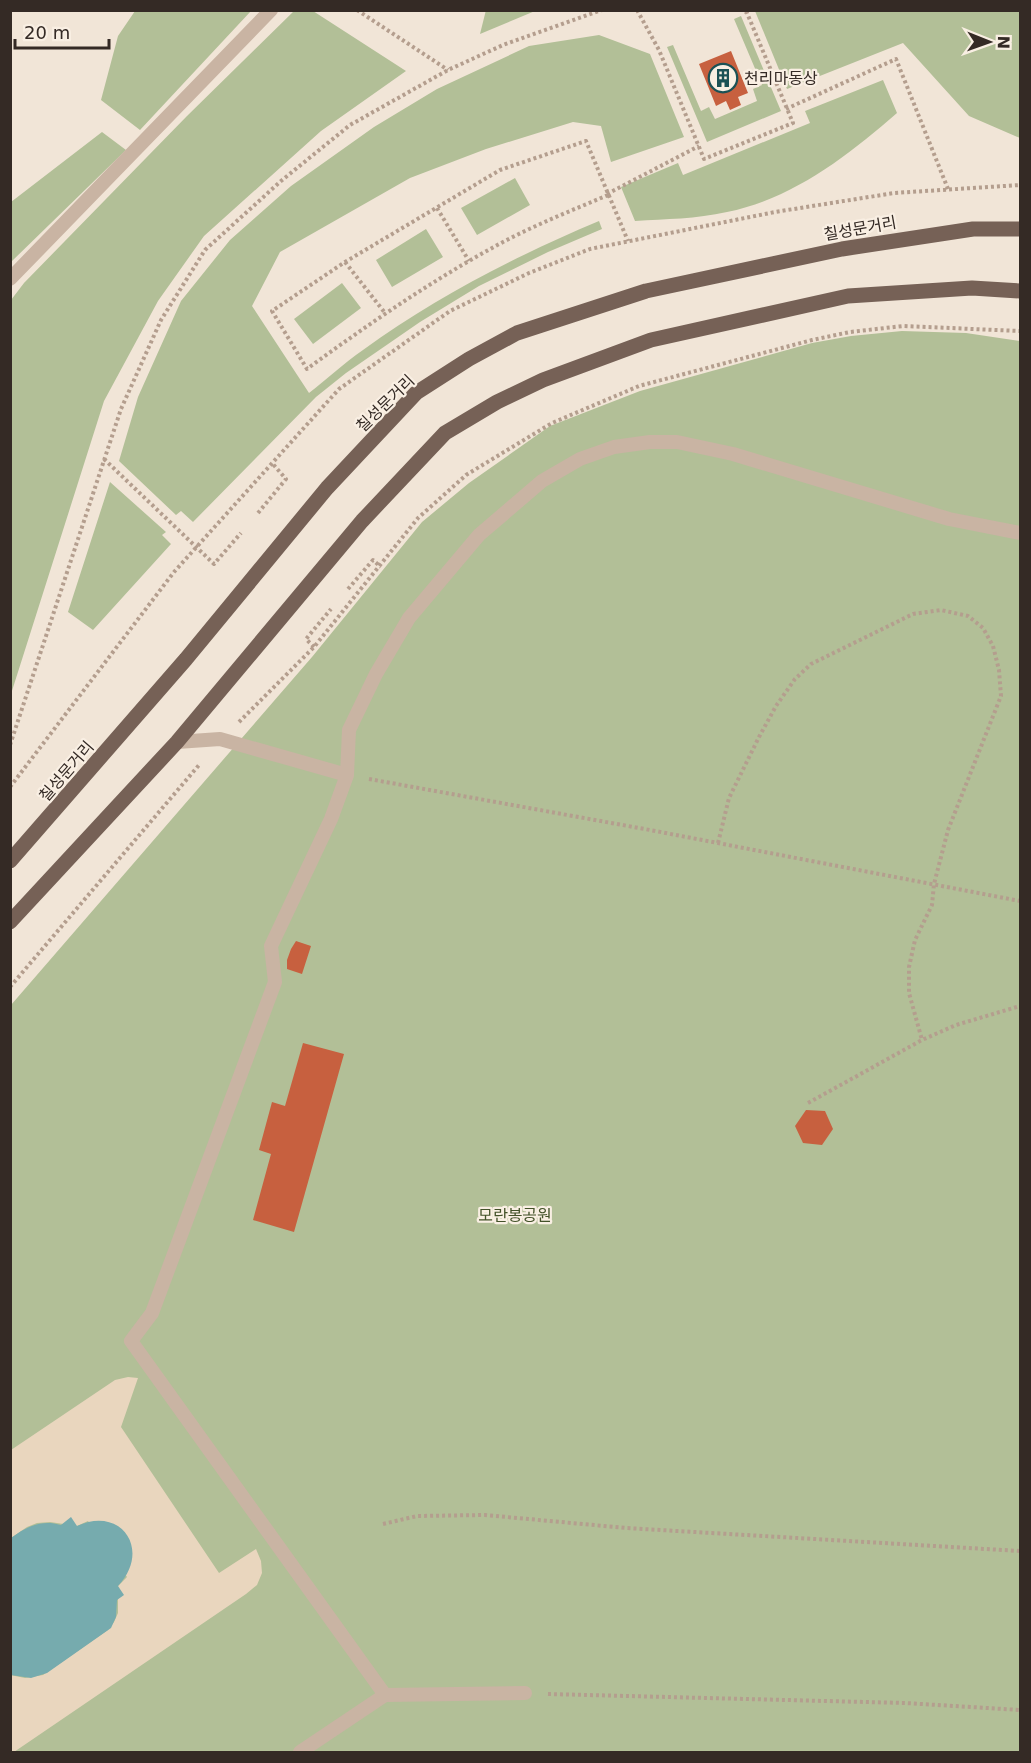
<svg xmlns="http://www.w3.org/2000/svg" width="1031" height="1763" viewBox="0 0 1031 1763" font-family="'DejaVu Sans','Noto Sans KR',sans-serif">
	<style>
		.green { fill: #b2bf97 }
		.plaza { fill: #e9d6be }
		.water { fill: #76abae }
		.building { fill: #c7603f }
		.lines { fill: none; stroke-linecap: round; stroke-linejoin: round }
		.path { stroke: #b49e8e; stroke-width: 4; stroke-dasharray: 3 3; stroke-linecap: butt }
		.lane { stroke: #c9b4a3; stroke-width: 14 }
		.primary { stroke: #766156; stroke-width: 15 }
		.labels { text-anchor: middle; stroke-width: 4.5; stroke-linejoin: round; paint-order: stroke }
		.poi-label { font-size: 16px; fill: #342a25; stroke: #f9efe3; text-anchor: start }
		.street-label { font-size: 16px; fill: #342a25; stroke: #f9efe3 }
		.park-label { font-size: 16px; fill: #435229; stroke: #f9efe3 }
	</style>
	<rect width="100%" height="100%" fill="#f1e5d7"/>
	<!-- green -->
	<path class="green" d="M295,10L313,11L406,71L321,131L204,236L158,301L104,401L11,694V300L24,283L187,116Z
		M486,10H535V11L480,34Z
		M135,11H251L140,130L101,100L118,36Z
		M755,11H1020V138L969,116L903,43L787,89Z
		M741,16L781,111L707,142L667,47L673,45L701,111L709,107L715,119L757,101L753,89L762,85L734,19Z
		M599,35L650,54L684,137L611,162L601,126L573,122L486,149L410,178L280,252L252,306L309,393C327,379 344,363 363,350C436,297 516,256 599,221L602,229L548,252L479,286L420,322L346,373L316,397L193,522L181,511L176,515L119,461L138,397L181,301L230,240L291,186L374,127L437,89L529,46Z
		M883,80L897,113C846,157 794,198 727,212C696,219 666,219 635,221L621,187L678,163L683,175L810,123L805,111Z
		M102,132L126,150L11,262V202Z
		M515,178L530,205L477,235L461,208Z
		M426,229L443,257L392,287L376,260Z
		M342,283L361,308L313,344L294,319Z
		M902,331L966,333L1020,341V1752H11V1005L312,657L422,522L469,483L550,426L640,391L812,343L851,336Z
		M110,482L166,532L162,535L171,544L93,630L68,612Z"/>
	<!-- plaza -->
	<path class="plaza" d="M128,1377L138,1378L121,1427L219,1573L256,1549L261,1561L262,1573L257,1585L246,1594L14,1752H10V1675L25,1678L43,1675L108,1630L114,1622L118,1613V1586L127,1577L88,1521L77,1526L50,1522L37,1523L27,1527L11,1538V1450L115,1380Z"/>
	<!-- water -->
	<path class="water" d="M71,1517L77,1526C121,1505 152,1550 118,1586L124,1595L117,1600L116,1617L111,1628L47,1673L31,1678L11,1675V1538C26,1527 41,1519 61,1525Z"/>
	<!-- building -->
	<path class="building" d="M731,51L748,93L738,97L741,105L730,110L726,101L716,106L699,64Z
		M296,941L311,946L302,974L287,969V960L291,949Z
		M303,1043L344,1054L294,1232L253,1220L271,1154L259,1150L272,1102L285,1106Z
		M806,1110L825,1111L833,1129L822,1145L803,1143L795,1126Z"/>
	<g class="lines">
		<!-- path -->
		<path class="path" d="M357,10L448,70
			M637,10L659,50L704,159L793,123L747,13L743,10
			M786,109L896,59L948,189
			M607,194L699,146
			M608,195C573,210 537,224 503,242C434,279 370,323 307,369L272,311L345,262L500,170L586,141L628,241
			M437,208L469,261
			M345,262L385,313
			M104,459L214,564L241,533
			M258,513L286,479L272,463
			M348,589L373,560L381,567
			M314,647L306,639L331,609
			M239,722L314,647L418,518L466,475L552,423L639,386L812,340L850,332L903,326L1020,331
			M10,745L121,409L161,320L205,250L281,181L350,125L448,70L503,45L602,10
			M369,779L650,830L1020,901
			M10,787L174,572L339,389L450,311L529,273L590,249L775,212L894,193L1020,185
			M718,843L729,798L759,737L776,706L795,679L811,664L913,614L941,610L968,616L983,628L993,646L999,670L1001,696L948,830L934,884L932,905L915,940L909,967V993L922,1040
			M10,987L199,765
			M808,1103L922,1040L956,1025L1020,1006
			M383,1524L417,1516L485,1515L626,1528L1020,1551
			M548,1694L905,1703L1020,1710"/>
		<!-- lane -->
		<path class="lane" d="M10,279L271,10
			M177,742L220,739L347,775
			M525,1693L385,1695L131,1341L152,1313L275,982L271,946L331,819L347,775L349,730L376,674L409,618L479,535L542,481L580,459L614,447L650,442H677L733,454L949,519L1020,533
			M300,1752L385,1695"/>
		<!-- primary -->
		<path class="primary" d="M10,861L186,659L327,488L416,393L469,359L517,333L646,291L842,249L973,229H1020
			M10,922L177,742L362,521L445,433L497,402L543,380L651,340L848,296L972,288L1020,291"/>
	</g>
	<!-- icons -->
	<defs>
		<g id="building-ring" transform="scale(1.5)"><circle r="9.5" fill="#f9efe3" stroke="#1b5155" stroke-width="1.5"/><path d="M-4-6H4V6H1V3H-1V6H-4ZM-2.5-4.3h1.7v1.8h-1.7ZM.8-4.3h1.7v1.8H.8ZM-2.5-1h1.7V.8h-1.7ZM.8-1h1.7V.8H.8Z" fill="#1b5155"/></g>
	</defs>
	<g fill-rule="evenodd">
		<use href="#building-ring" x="723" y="78"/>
	</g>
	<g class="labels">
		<!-- poi labels -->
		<g class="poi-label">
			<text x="744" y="84">천리마동상</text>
		</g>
		<!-- street labels -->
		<g class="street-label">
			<text transform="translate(860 228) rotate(-10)" y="6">칠성문거리</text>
			<text transform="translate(385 403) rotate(-44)" y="6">칠성문거리</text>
			<text transform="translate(66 771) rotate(-49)" y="6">칠성문거리</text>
		</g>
		<!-- park labels -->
		<g class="park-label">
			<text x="515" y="1221">모란봉공원</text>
		</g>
	</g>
	<!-- border -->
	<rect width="1031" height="1763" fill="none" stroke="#342a25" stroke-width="24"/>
	<!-- north arrow -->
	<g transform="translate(989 42) rotate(91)" stroke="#f9efe3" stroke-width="4.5" paint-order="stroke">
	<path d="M0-4.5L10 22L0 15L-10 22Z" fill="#342a25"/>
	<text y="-9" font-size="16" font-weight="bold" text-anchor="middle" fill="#342a25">N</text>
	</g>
	<!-- scale -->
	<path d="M15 39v9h94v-9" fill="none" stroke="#342a25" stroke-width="3"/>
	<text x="24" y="39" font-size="18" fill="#342a25" stroke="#f9efe3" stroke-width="4.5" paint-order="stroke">20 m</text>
</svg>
